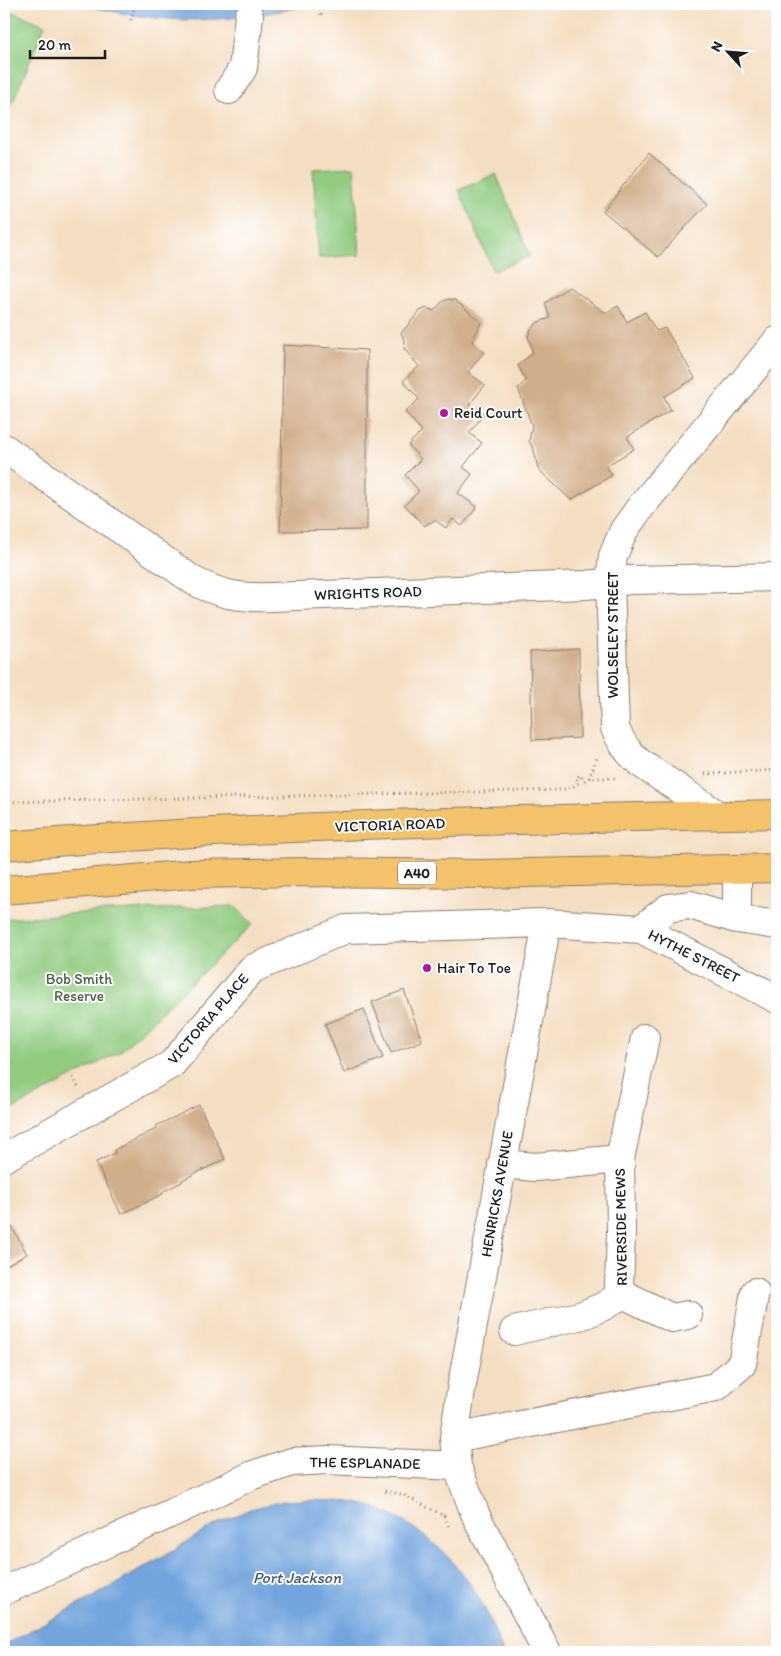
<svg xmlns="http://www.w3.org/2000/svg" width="781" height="1656" viewBox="0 0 781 1656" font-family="Itim,sans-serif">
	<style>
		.green { fill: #90cb80; stroke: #56744e }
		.water { fill: #72a4dd; stroke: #47607c }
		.building { fill: #d1ae8a }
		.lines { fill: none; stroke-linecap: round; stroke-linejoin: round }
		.minor-casing { stroke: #887d6f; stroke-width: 30 }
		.highway-casing { stroke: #887d6f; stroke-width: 30 }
		.path { stroke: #887d6f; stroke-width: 3; stroke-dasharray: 1 4; stroke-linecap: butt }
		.minor { stroke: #fff; stroke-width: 28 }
		.highway { stroke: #f3c26a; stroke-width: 28 }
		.poi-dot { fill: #b5179e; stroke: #fff; stroke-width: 2 }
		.labels { text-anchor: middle; stroke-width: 4; stroke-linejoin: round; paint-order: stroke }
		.shield { fill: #fff; stroke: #606060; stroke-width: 1 }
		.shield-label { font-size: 14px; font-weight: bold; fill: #1c1c1c }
		.poi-label { font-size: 15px; fill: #1c1c1c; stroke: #fff; text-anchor: start }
		.street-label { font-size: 15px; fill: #1c1c1c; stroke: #fff }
		.park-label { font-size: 15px; fill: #4a6244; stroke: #fff }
		.water-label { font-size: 16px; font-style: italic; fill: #435973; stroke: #fff }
	</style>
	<rect width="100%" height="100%" fill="#fff"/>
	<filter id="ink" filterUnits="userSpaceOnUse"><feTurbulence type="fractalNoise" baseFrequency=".02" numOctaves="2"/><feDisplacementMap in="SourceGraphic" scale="10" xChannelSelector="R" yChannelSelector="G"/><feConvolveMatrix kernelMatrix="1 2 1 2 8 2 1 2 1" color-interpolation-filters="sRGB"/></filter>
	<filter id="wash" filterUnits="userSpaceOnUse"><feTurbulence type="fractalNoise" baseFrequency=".0096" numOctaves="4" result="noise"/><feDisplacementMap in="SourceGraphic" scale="20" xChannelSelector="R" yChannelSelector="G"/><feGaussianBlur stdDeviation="1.12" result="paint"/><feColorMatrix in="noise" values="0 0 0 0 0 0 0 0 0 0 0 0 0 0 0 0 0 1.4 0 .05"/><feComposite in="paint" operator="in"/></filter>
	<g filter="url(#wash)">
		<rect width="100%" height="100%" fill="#f4dec2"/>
		<!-- green -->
		<path class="green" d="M8,10L45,25L11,107L4,104V20Z
			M354,167L360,255L319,258L313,169Z
			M496,174L530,256L493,271L459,190Z
			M234,906L253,924L121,1051L11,1110L4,1070V919L107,911Z"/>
		<!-- water -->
		<path class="water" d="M82,4H314C229,23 167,27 82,4Z
			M305,1500C325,1501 346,1500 365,1505C408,1517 448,1551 472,1587C486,1607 494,1630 503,1652H4V1645L113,1586L215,1525L250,1509L285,1501Z"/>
		<g id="blocks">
			<!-- building -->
			<path class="building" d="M649,153L707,204L658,257L603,211Z
				M569,287L606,313L618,306L627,322L645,312L656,331L665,328L695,378L664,397L671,410L627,437L634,449L606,466L612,475L571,500L538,469L534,450L529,441L532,426L518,388L526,381L518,365L533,353L528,336L531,329L538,322L550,318L545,303Z
				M448,299L455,300L481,322L472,342L484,352L468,372L485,385L470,404L484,414L469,433L482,443L463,467L472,474L458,493L477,507L462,526L453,519L446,528L435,520L424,526L405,505L419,491L405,475L421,459L408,445L422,431L405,412L419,399L403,381L419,366L404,349L405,342L401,333L420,311L427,308L434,311L442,302Z
				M283,345L367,350V530L280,531Z
				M579,649L580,738L532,740L530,652Z
				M404,990L422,1041L391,1053L372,1002Z
				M364,1009L383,1058L344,1073L325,1024Z
				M199,1105L225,1159L182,1180V1182L162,1192L163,1194L121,1214L96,1162L115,1153L114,1150L156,1129V1126Z
				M9,1222L27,1254L4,1267V1224Z"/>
		</g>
	</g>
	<g filter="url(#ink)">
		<use href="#blocks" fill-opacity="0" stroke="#887d6f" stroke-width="1"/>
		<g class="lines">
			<!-- minor casing -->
			<g class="minor-casing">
				<path id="minor" d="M229,90L243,68L249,16
					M4,448L194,581C221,595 240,598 270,597L586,585L630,580L777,577
					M718,815L640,763C628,753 621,743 615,728L610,582L613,556L624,530L639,509L777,341
					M737,869V919
					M641,929L668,908L690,905L737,919L777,925
					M4,1158L172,1064L252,969L346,929L547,923L641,929L777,999
					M502,1164L535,1167L620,1159
					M623,1294L619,1286L621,1232L620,1159L645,1038
					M514,1331L583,1315L602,1307L623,1294L672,1318L688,1315
					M454,1438L716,1387L742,1364L755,1292
					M4,1591L253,1475L292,1462L327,1460L457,1466
					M547,1652L476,1516L457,1466L454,1438L461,1390L547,923"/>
			</g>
			<!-- highway casing -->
			<g class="highway-casing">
				<path id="highway" d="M4,846C261,825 519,819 777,814
					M4,890L192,874L306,872L481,874L777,868"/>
			</g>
			<!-- path -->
			<path class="path" d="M319,4L321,15
				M131,20L135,4
				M705,774L777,770
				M589,778L598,755
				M4,802L561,790L572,787L579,783L576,778L580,775L584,781L589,778H616
				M73,1077L79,1088
				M385,1491L404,1495L444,1516L445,1511
				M444,1516L450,1529"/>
			<!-- minor -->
			<use href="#minor" class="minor"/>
			<!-- highway -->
			<use href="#highway" class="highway"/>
		</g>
	</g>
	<!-- markers -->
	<g class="poi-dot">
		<circle cx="444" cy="413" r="5"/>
		<circle cx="427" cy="968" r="5"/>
	</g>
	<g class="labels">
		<!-- shield labels -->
		<rect class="shield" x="398" y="861.5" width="38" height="23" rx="4"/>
		<g class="shield-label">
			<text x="417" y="878">A40</text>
		</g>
		<!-- poi labels -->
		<g class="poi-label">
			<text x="454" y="418">Reid Court</text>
			<text x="437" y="973">Hair To Toe</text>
		</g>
		<!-- street labels -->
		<g class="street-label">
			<text transform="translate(368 593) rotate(-2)" y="5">WRIGHTS ROAD</text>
			<text transform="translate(613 635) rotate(-90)" y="5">WOLSELEY STREET</text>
			<text transform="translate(390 825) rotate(-2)" y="5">VICTORIA ROAD</text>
			<text transform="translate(694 956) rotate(27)" y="5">HYTHE STREET</text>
			<text transform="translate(208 1019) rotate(-49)" y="5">VICTORIA PLACE</text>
			<text transform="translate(497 1194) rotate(-80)" y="5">HENRICKS AVENUE</text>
			<text transform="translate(621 1227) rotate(-91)" y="5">RIVERSIDE MEWS</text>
			<text transform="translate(365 1463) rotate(1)" y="5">THE ESPLANADE</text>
		</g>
		<!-- park labels -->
		<g class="park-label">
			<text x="79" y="984">Bob Smith<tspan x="79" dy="17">Reserve</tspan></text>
		</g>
		<!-- water labels -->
		<g class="water-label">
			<text x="297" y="1583">Port Jackson</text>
		</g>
	</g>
	<!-- margin -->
	<rect width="781" height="1656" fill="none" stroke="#fff" stroke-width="20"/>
	<!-- north arrow -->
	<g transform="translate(728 52) rotate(296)" stroke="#ffffff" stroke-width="4" paint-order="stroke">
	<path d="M0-4L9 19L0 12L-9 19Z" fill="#1c1c1c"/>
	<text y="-8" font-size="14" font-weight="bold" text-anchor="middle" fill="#1c1c1c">N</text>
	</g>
	<!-- scale -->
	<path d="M30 50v8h75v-8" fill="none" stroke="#1c1c1c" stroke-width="2.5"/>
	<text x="38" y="50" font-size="15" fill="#1c1c1c" stroke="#ffffff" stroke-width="4" paint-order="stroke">20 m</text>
</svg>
